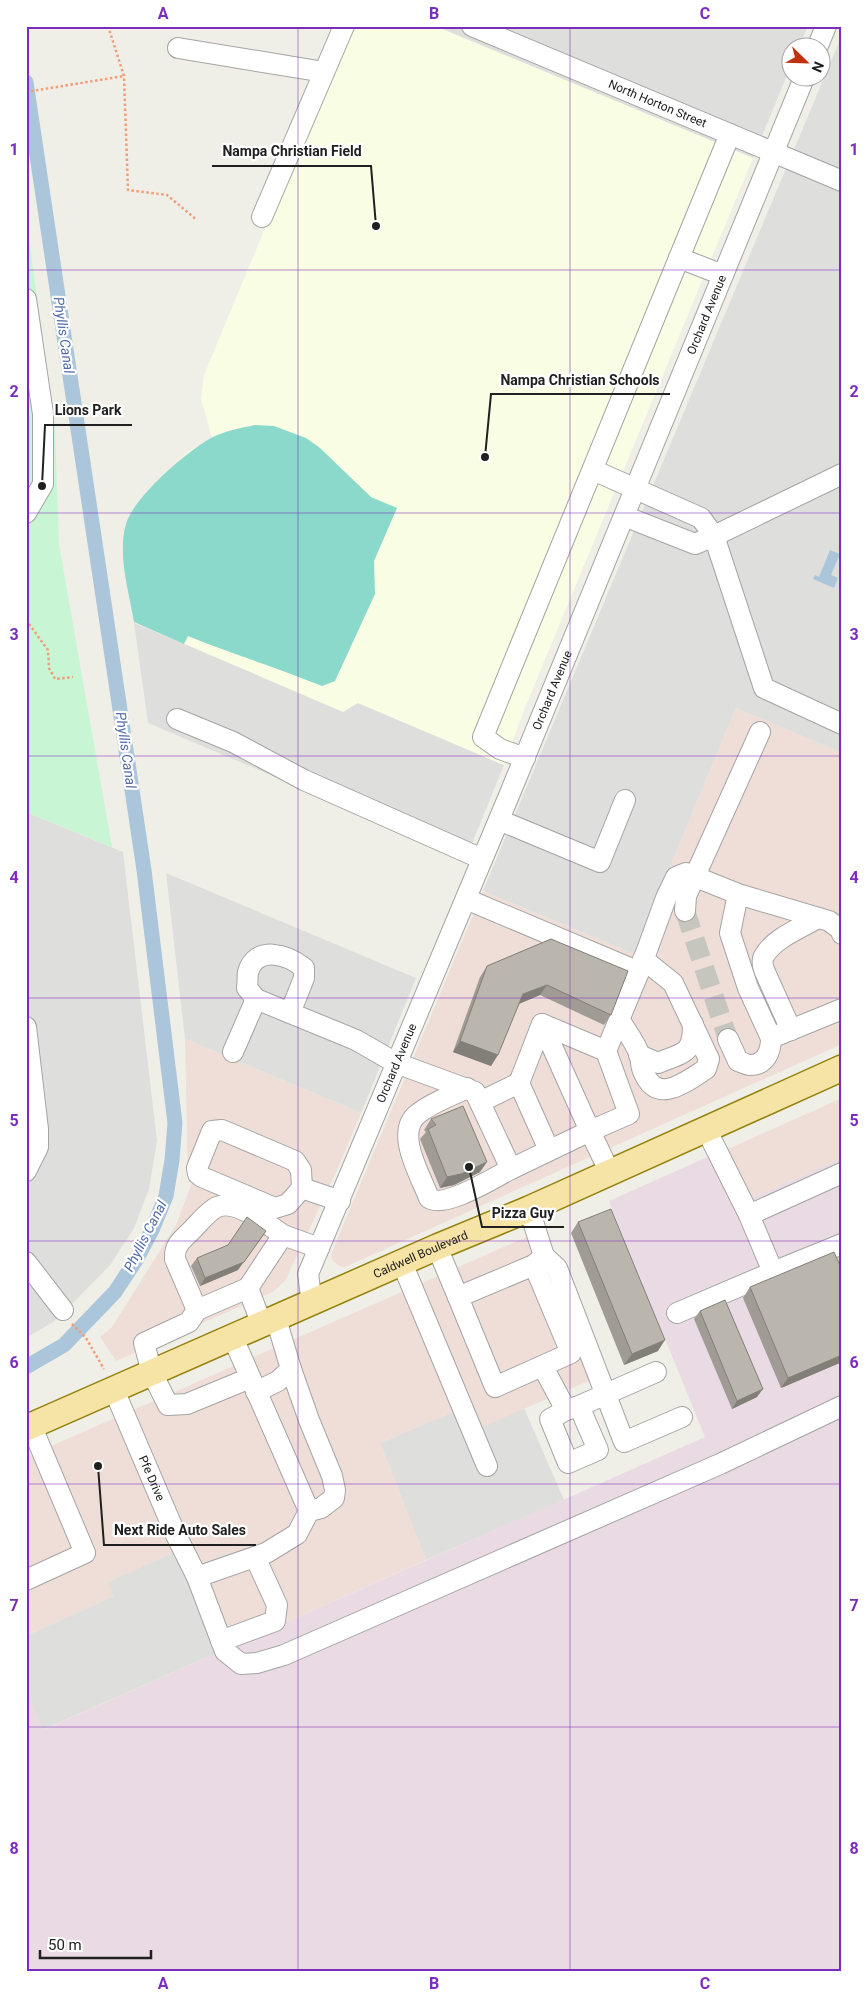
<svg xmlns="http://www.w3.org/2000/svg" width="868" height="1997" viewBox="0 0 868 1997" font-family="Roboto,sans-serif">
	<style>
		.residential { fill: #dededd }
		.commercial { fill: #efded8 }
		.industrial { fill: #e9dae3 }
		.education { fill: #f8fde3 }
		.park { fill: #c8f6d5 }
		.pitch { fill: #8bd9cb }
		.water { fill: #abc6db }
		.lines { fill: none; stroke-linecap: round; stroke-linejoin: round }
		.canal { stroke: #abc6db; stroke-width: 15 }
		.minor-tunnel { stroke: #c6c6bf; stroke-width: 20; stroke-dasharray: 20 10; stroke-linecap: butt }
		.minor-casing { stroke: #a4a4a4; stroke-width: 22 }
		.major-casing { stroke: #92810a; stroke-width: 28 }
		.path { stroke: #f19d78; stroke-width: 2.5; stroke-dasharray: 2.5 2.5; stroke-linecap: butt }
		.minor { stroke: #fff; stroke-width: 20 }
		.major { stroke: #f6e4a7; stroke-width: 25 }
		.wall { fill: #a09c95 }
		.shaded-wall { fill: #827f79 }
		.building { fill: #bab5ad; stroke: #827f79 }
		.grid { fill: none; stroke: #7b2cbf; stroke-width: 1; stroke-opacity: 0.55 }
		.labels { text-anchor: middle; stroke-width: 4.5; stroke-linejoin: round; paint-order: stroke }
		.street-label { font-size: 12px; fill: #202020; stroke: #fff }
		.water-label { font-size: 14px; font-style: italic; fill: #526caa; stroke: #fff }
		.leader { fill: none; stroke: #202020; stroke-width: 2 }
		.callout-dot { fill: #202020; stroke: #fff; stroke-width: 2 }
		.callout-label { font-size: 14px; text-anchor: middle; font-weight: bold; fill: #202020; stroke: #fff; stroke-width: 4.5; stroke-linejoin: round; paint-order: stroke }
		.neatline { fill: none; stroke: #7b2cbf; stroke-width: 2 }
		.grid-label { font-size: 16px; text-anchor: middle; font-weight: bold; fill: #7b2cbf }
	</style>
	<rect width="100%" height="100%" fill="#f0efe7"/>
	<!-- residential -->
	<path class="residential" d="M435,26H808L799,47L790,48V68L753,158Z
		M842,35V753L736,708L634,954L483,891Z
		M134,623L343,711L358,703L504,765L466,858L148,723Z
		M26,812L123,852L157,1141L149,1189L134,1228L111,1264L74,1302L53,1322L26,1338Z
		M166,873L416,978L361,1113L185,1039Z
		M473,1403L482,1427L524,1408L564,1500L426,1560L380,1443Z
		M177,1551L219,1652L42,1730L26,1690V1636L113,1596L107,1582Z"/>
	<!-- commercial -->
	<path class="commercial" d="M736,708L842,753V1044L345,1267L339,1266L333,1261L331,1257L332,1252L483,891L634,954Z
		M185,1039L361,1113L337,1170L285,1281L273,1292L116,1361L100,1337L112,1327L176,1225L192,1183L188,1181Z
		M842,1098V1158L736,1205L712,1156Z
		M531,1235L591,1380L482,1427L473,1403L380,1443L426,1560L219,1652L177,1551L108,1582L113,1596L26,1636V1457Z"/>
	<!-- industrial -->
	<path class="industrial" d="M712,1155L736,1205L842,1158V1971H26V1690L43,1730L705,1437L609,1201Z"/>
	<!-- education -->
	<path class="education" d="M349,26H435L753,158L524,710L504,765L358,703L343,712L134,622L122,550L126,523L140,500L164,475L188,452L212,438L201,399L204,375Z"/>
	<!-- park -->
	<path class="park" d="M26,218L55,427L59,544L112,847L26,812Z"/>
	<!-- pitch -->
	<path class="pitch" d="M255,425L274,426L306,438L320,448L371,497L397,508L374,561L375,594L335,681L322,686C278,668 232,654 188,636L184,644L134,622C129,591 117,555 126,524C133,498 187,451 211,438C225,431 240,428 255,425Z"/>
	<!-- water -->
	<path class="water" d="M830,550L840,554L831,575L838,578L834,588L813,579L815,575L819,577Z"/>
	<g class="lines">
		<!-- canal -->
		<path class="canal" d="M26,82L144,870L175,1123L172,1160L166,1196L152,1230L136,1260L115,1292L64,1345L26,1367"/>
		<!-- minor-tunnel -->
		<path class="minor-tunnel" d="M685,911L728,1039"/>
		<!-- minor casing -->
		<g class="minor-casing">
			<g id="minor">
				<path id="s1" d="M472,26L842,181"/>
				<path d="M178,48L324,72"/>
				<path d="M817,48L826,26"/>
				<path d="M262,217L344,26"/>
				<path d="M679,258L730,134"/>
				<path d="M26,299L43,414V484L26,513"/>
				<path d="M593,470L701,518L714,536L695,544L624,516"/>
				<path d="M842,474L714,536L764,688L842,724"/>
				<path d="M177,719L233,742L304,780L482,859"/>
				<path d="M525,758L500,749L483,737L679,258L723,275"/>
				<path d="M499,820L600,862L625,800"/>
				<path d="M738,894L730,933L748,988L771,1038"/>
				<path d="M466,899L639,972L606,1051"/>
				<path d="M685,911L686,896L760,732"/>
				<path d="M639,972L666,898L676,877L686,873L738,894L829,921L840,929L842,934"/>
				<path d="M256,999L247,988C248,983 247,977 248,972C256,945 287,954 304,968V978L290,1013"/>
				<path d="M619,1019C626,1031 636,1043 640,1056C641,1061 641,1067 643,1071C657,1106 685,1082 706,1069L709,1059L673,983L643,959"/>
				<path d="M542,1024L606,1051L629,1114L590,1131Z"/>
				<path d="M542,1024L519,1083L549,1150"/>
				<path d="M26,1027L38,1129V1147L26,1171"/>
				<path d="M791,1030L765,972C763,967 761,961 764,956C774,938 801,928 818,918"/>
				<path d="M728,1039L738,1061C741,1062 747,1065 750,1065C766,1065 771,1051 771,1038L842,1009"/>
				<path d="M233,1052L256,999L356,1040L396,1063L475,1092L511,1169L590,1131L609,1171"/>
				<path d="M639,1055L658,1063C684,1052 693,1055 693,1024"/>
				<path d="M467,1088C451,1096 433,1102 419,1113C393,1131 421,1176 429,1198C445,1209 495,1177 511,1169"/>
				<path d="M480,1102L519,1083"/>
				<path d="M706,1129L749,1215L842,1173"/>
				<path d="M302,1188L301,1170L295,1161L222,1130L212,1131L197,1168L198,1174L202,1177L275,1208L288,1204L302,1188L340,1201"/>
				<path d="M749,1215L773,1272L842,1244"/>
				<path d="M437,1247L458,1297L534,1265L544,1256L529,1209"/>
				<path d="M544,1256L557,1268L624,1442L682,1417"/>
				<path d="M26,1262L63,1310"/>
				<path d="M402,1263L487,1466"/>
				<path d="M248,1288L197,1310L189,1322L144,1343L152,1373L168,1405L187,1404L250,1378"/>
				<path d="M458,1297L495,1387L571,1353L534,1265"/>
				<path id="s2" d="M312,1303L308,1274L508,798L804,78"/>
				<path d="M197,1310L175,1259C174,1245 182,1240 191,1231C199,1223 208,1211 217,1207C236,1199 269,1225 283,1235"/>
				<path d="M677,1313L773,1272"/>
				<path d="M262,1325L248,1288L283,1235L319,1248"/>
				<path d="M233,1338L309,1511L321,1508L334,1498L335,1490L332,1476L309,1420L291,1369"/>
				<path d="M543,1367L566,1410"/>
				<path id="s3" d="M114,1390L175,1533L197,1577L225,1651L241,1664L257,1663L284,1655L720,1464L842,1406"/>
				<path d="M256,1392L278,1381L291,1369L276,1319"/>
				<path d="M579,1406L598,1450L568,1463L550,1419L566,1410L579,1406L656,1372"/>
				<path d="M197,1577L266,1553L297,1534L309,1511"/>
				<path d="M26,1580L85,1553L31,1425"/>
				<path d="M221,1641L275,1621L277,1605L255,1557"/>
			</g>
		</g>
		<!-- major casing -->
		<g class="major-casing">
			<g id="major">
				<path id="s4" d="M26,1428L437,1247L529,1209L842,1068"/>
			</g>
		</g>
		<!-- path -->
		<path class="path" d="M108,26L124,76L128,190L167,195L197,220
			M26,92L124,76
			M26,620L48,650L49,668L55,679L73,677
			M72,1324L86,1338L104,1369"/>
		<!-- minor -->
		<use href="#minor" class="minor"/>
		<!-- major -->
		<use href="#major" class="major"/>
	</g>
	<!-- wall -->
	<path class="wall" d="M551,939L611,1015L604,1025L540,995L519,1004L491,1066L453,1052L480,977L487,966Z
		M431,1119L480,1172L454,1185L440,1188L420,1139L426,1132L424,1130Z
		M578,1222L658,1351L624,1365L571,1233Z
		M197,1258L238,1270L200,1286L191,1266Z
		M750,1287L842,1362L781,1388L743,1298Z
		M700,1311L757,1397L732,1409L694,1319Z"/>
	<!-- shaded-wall -->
	<path class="shaded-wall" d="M547,985L540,995L516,1005L523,994Z
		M460,1041L498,1055L491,1066L453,1052Z
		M487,1162L480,1172L454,1185L440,1188L447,1177Z
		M266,1231L238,1270L200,1286L205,1278Z
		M665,1340L658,1351L624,1365L632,1354Z
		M842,1355V1362L781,1388L788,1378Z
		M763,1389L757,1397L732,1409L737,1401Z"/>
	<!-- building -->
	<path class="building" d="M551,939L628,971L611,1015L547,985L523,994L498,1055L460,1041L487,966Z
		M463,1106L487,1162L461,1174L447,1177L428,1129L436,1125L431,1119Z
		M611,1209L665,1340L632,1354L578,1222Z
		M247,1217L266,1231L244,1262L205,1278L197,1258L228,1245Z
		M834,1252L842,1270V1355L788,1378L750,1287Z
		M725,1300L763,1389L737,1401L700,1311Z"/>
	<!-- grid -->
	<path class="grid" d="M298,26V1971M570,26V1971M26,270H842M26,513H842M26,756H842M26,998H842M26,1241H842M26,1484H842M26,1727H842"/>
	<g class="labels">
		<!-- street labels -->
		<g class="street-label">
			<text dy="4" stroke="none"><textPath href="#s1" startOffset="201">North Horton Street</textPath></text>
			<text dy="4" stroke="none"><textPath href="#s2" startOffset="1068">Orchard Avenue</textPath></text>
			<text dy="4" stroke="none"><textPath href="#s2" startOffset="662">Orchard Avenue</textPath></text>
			<text dy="4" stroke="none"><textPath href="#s2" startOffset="258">Orchard Avenue</textPath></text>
			<text dy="4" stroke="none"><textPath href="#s4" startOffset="431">Caldwell Boulevard</textPath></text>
			<text dy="4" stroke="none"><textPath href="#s3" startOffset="96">Pfe Drive</textPath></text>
		</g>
		<!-- water labels -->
		<g class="water-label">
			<text transform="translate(64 335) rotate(82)" y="5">Phyllis Canal</text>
			<text transform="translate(126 750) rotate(82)" y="5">Phyllis Canal</text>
			<text transform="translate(145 1236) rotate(-63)" y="5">Phyllis Canal</text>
		</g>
	</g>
	<!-- callouts -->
	<path class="leader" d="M376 226L371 166H212M485 457L491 394H670M42 486L45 425H132M469 1167L482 1227H564M98 1466L104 1545H256"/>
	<g class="callout-dot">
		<circle cx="376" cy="226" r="5"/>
		<circle cx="485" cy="457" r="5"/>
		<circle cx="42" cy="486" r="5"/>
		<circle cx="469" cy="1167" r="5"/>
		<circle cx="98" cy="1466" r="5"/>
	</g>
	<g class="callout-label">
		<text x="292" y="156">Nampa Christian Field</text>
		<text x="580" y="385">Nampa Christian Schools</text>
		<text x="88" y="415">Lions Park</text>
		<text x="523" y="1218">Pizza Guy</text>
		<text x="180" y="1535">Next Ride Auto Sales</text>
	</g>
	<!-- border -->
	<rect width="868" height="1997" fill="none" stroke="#ffffff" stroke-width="55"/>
	<!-- north arrow -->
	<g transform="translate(806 62) rotate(113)"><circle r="24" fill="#ffffff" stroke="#a6a6a6"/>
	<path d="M0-4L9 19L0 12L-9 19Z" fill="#c3320e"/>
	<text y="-8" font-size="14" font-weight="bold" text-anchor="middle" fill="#202020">N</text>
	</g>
	<!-- scale -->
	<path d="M40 1950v8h111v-8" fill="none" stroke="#202020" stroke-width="2.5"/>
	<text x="48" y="1950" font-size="15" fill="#202020" stroke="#ffffff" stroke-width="4" paint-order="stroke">50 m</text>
	<rect x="28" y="28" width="812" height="1942" class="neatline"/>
	<g class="grid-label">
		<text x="163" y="19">A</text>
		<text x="434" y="19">B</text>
		<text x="705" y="19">C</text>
		<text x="14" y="155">1</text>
		<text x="854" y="155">1</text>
		<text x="14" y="397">2</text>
		<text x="854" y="397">2</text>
		<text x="14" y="640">3</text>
		<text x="854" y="640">3</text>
		<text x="14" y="883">4</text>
		<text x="854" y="883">4</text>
		<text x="14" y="1126">5</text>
		<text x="854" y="1126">5</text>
		<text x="14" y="1368">6</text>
		<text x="854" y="1368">6</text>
		<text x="14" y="1611">7</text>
		<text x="854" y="1611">7</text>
		<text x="14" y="1854">8</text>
		<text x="854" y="1854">8</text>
		<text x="163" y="1989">A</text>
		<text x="434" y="1989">B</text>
		<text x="705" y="1989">C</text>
	</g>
</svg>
